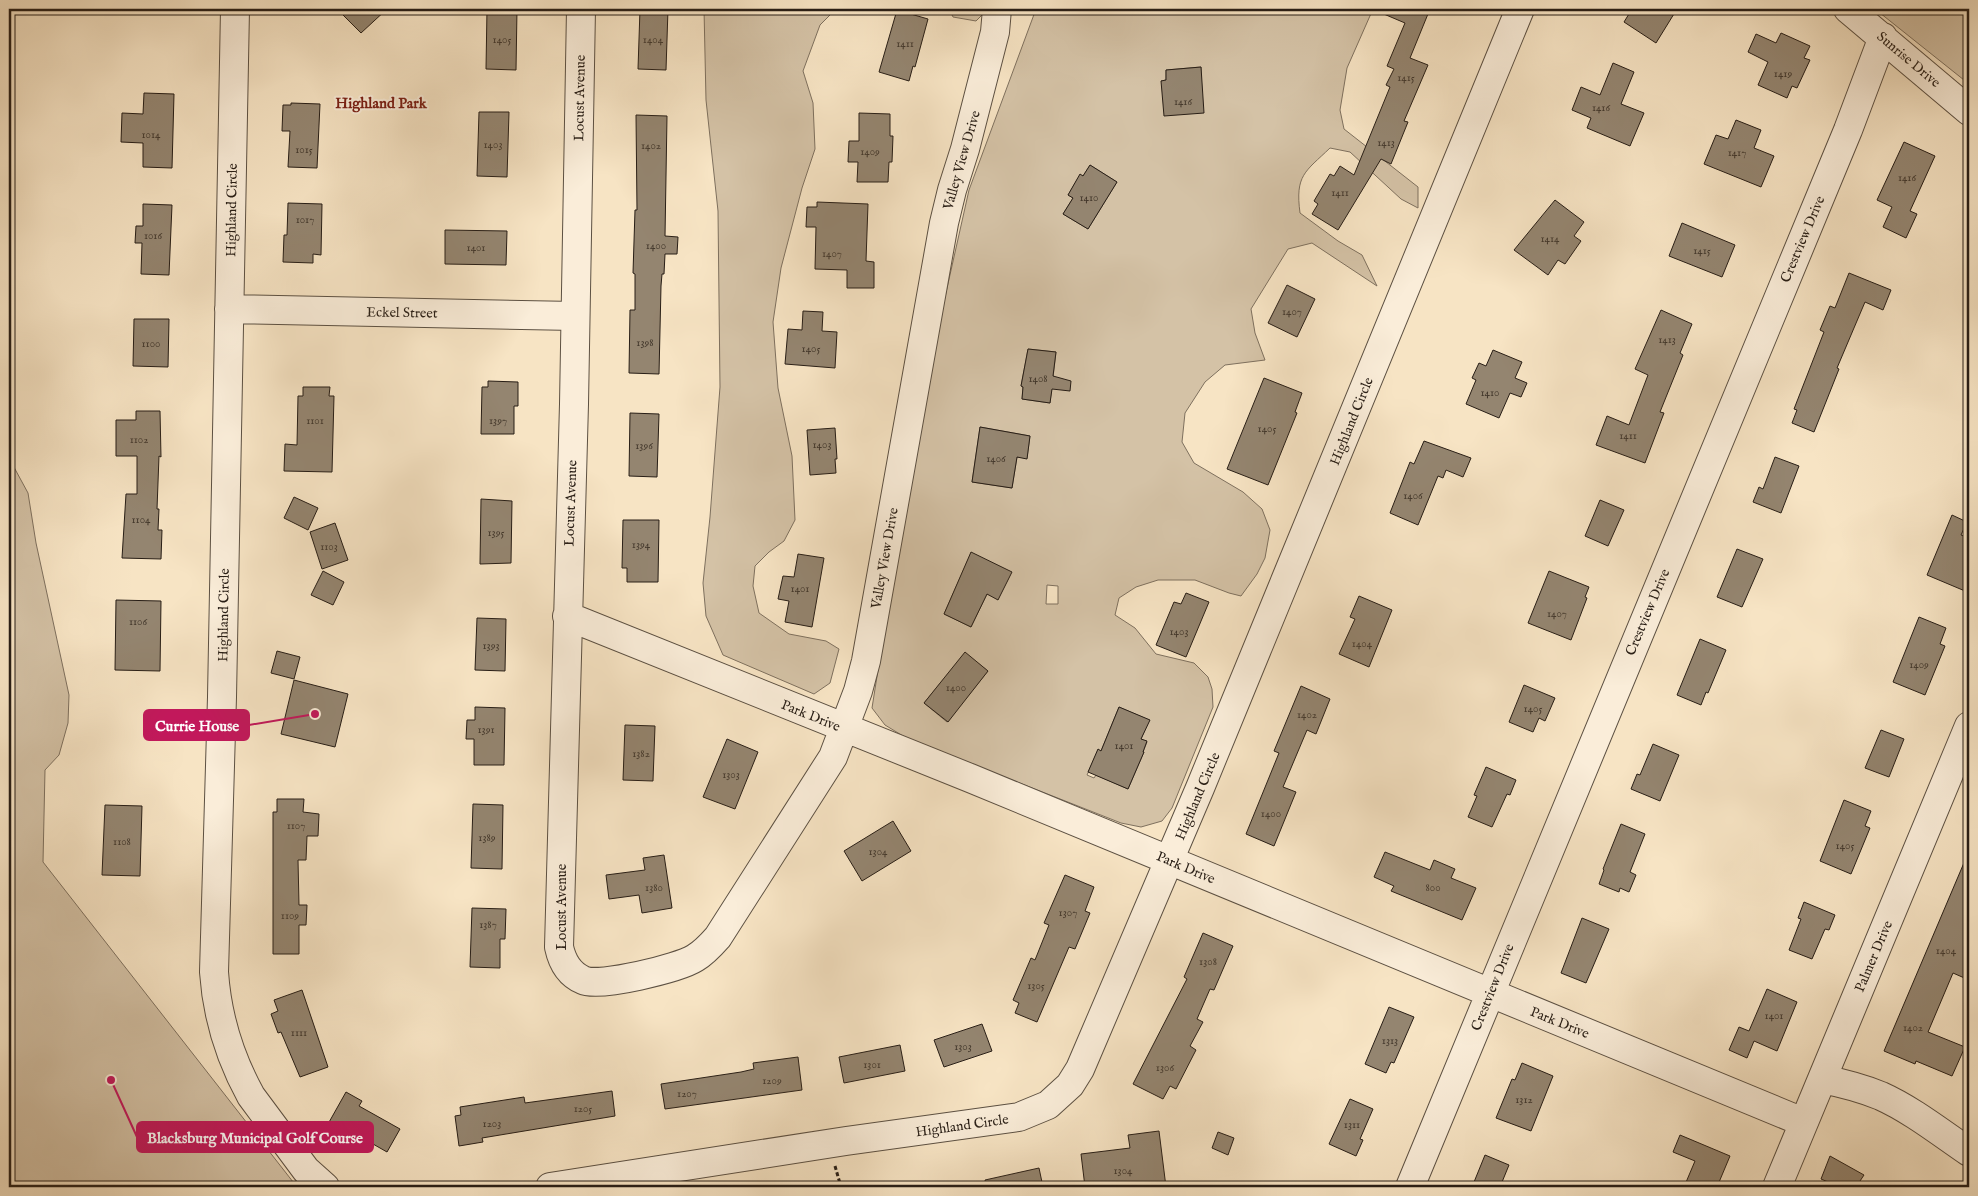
<svg xmlns="http://www.w3.org/2000/svg" width="1978" height="1196" viewBox="0 0 1978 1196" font-family="'IM FELL English',serif">
	<style>
		.green { fill: #d4c2a6; stroke: #7e705e; fill-rule: evenodd }
		.building { fill: #948570; stroke: #281e16 }
		.lines { fill: none; stroke-linecap: round; stroke-linejoin: round }
		.minor-casing { stroke: #5c5042; stroke-width: 30 }
		.path { stroke: #281e16; stroke-width: 3; stroke-dasharray: 4 2.5; stroke-linecap: butt }
		.minor { stroke: #faedd9; stroke-width: 28 }
		.labels { text-anchor: middle; stroke-width: 4; stroke-linejoin: round; paint-order: stroke }
		.number-label { font-size: 11px; fill: #43382c }
		.street-label { font-size: 14px; fill: #281e16; stroke: #faedd9 }
		.neighbourhood-label { font-size: 15px; font-weight: bold; fill: #7a1f14; stroke: #faedd9 }
		.leader { fill: none; stroke: #c2185b; stroke-width: 2 }
		.callout-dot { fill: #c2185b; stroke: #faedd9; stroke-width: 2 }
		.callout { fill: #c2185b; stroke: #c2185b; stroke-width: 2 }
		.callout-label { font-size: 15px; text-anchor: middle; font-weight: bold; fill: #fff }
	</style>
	<rect width="100%" height="100%" fill="#f7e4c4"/>
	<filter id="stains"><feTurbulence type="fractalNoise" baseFrequency=".004" numOctaves="4"/><feColorMatrix values="0 0 0 0 .2 0 0 0 0 .09 0 0 0 0 .02 0 0 0 .5 -.17"/></filter>
	<radialGradient id="worn" r=".72"><stop offset=".6" stop-color="#630" stop-opacity="0"/><stop offset="1" stop-color="#630" stop-opacity=".3"/></radialGradient>
	<!-- green -->
	<path class="green" d="M704,9H836L820,25L803,71L813,103L815,149L802,188L781,268L773,322L778,388L792,456L795,520L784,541L769,552L755,566L753,586L759,613L789,634L826,641L839,649L830,683L814,694L723,655L706,616L703,583L710,517L720,387L718,211L706,100Z
		M949,9H988L976,21L953,17Z
		M1036,9H1373L1347,68L1340,110L1344,129L1418,187V208L1401,199L1350,152L1330,148C1305,172 1295,175 1300,213L1338,241L1362,255L1377,286L1312,243L1288,249L1251,309L1255,333L1265,360L1225,365L1205,382L1185,413L1182,442L1194,463L1243,492L1262,509L1270,530L1265,558L1257,574L1241,596L1229,593L1195,580H1158L1136,587L1119,598L1115,615L1135,628L1156,654L1194,663L1208,677L1212,689L1213,707L1172,808L1162,821L1141,827L1121,823L908,739L885,725L872,708L887,613L941,315L969,190ZM1201,67V88L1161,81L1166,80V70ZM1090,165L1117,182L1088,229L1063,214L1073,198L1068,195L1080,175L1083,176ZM1028,349L1056,352L1050,403L1022,399L1023,387L1021,386ZM980,427L1030,436L1027,458L1017,457L1012,488L972,482ZM971,553L998,599L987,594L971,627L944,614ZM1047,585L1058,586V604H1046ZM965,653L988,671L947,722L924,703ZM1119,707L1149,720L1141,739L1147,742L1143,752H1144L1128,789L1096,775L1094,778L1087,775L1098,750L1101,751Z
		M1875,9H1969V84Z
		M9,458L28,493L36,543L69,695L68,723L59,755L45,770L43,862L297,1187H9Z"/>
	<!-- building -->
	<path class="building" d="M337,9H387L361,33Z
		M487,9H517L516,70L486,69Z
		M640,9H668L666,70L638,69Z
		M1372,9H1430L1410,58L1428,65L1404,121L1408,122L1391,164L1381,159L1338,230L1312,214L1318,204L1314,201L1330,174L1334,176L1340,166L1354,175L1390,87L1386,85L1394,69L1387,66L1405,23Z
		M1632,9H1677L1656,43L1624,22Z
		M897,10L928,19L915,67L913,66L909,81L879,72Z
		M1781,33L1810,46L1804,58L1810,60L1797,88L1792,86L1787,98L1758,85L1768,62L1748,52L1756,34L1776,43Z
		M1613,63L1634,72L1621,104L1644,113L1630,146L1587,128L1591,118L1572,110L1581,87L1600,95Z
		M1201,67L1204,113L1164,116L1161,81L1166,80V70Z
		M144,93L174,94L172,168L143,167V143L121,142L122,113L143,114Z
		M291,103L320,104L317,168L288,167L290,131H282L283,105H291Z
		M479,112H509L507,177L477,176Z
		M859,113L890,114V136H893L892,162H889L888,182H857L858,162H848L849,141H859Z
		M636,115L667,116L665,236L678,237L677,254H665L664,274H662L661,286L659,374L629,373L630,310H635V274L633,273L635,210H637Z
		M1736,120L1761,130L1754,148L1774,156L1761,187L1704,164L1716,135L1728,139Z
		M1904,142L1935,156L1910,211L1917,214L1906,238L1883,227L1892,207L1877,200Z
		M1090,165L1117,182L1088,229L1063,214L1073,198L1068,195L1080,174L1083,176Z
		M1555,200L1584,222L1574,236L1581,241L1565,264L1558,260L1548,275L1514,250Z
		M817,202L868,204L866,261L874,262V288H847V270L815,269L816,227H806L807,207H817Z
		M288,203L322,204L321,255L313,254V263L283,262L284,235H287Z
		M143,204L172,205L169,275L141,274L142,243H135L136,226H143Z
		M1682,223L1735,245L1722,277L1669,256Z
		M445,230L507,231L506,265L445,264Z
		M1849,273L1891,290L1883,310L1865,302L1837,368L1839,369L1814,432L1792,423L1797,410L1794,409L1824,332L1820,330L1830,306L1835,308Z
		M1287,285L1315,299L1297,337L1268,323Z
		M1661,310L1692,324L1680,353L1683,355L1660,412L1664,413L1645,463L1596,445L1607,416L1629,425L1648,375L1635,369Z
		M803,311L823,312L822,331L837,332L835,368L785,364L788,329L802,330Z
		M134,319H169L168,367L133,366Z
		M1028,349L1056,352L1053,376L1071,381L1070,391L1052,389L1050,403L1022,399L1023,387L1021,386Z
		M1493,350L1522,362L1515,378L1527,383L1521,397L1510,393L1499,418L1466,404L1476,380L1472,378L1479,363L1486,366Z
		M1264,378L1302,393L1295,412L1297,413L1268,485L1227,469Z
		M488,381L518,382V406H514V434H481L482,387H488Z
		M303,387H330L329,396H334L332,472L284,471L285,444L297,445L298,396H303Z
		M136,411H160L161,457L159,456L157,509H159L158,530H162L161,559L122,558L126,494H137V456H116V420H136Z
		M630,413L659,414L657,477L629,476Z
		M980,427L1030,436L1027,459L1017,457L1012,488L972,482Z
		M835,428L837,459H835L836,473L810,475L807,430Z
		M1424,441L1471,458L1463,477L1446,470L1443,478L1438,476L1418,525L1390,513L1410,462L1414,464Z
		M1775,457L1799,466L1781,513L1753,502L1759,487L1763,489Z
		M294,497L318,508L308,530L284,518Z
		M481,499L512,501L511,563L480,564Z
		M1600,500L1624,510L1608,546L1585,536Z
		M1952,515L1967,522L1961,535L1969,538V581L1965,591L1927,575Z
		M623,520H659L658,582H627V568H622Z
		M335,523L348,560L322,569L310,532Z
		M1737,549L1763,559L1742,607L1717,597Z
		M971,552L1012,572L998,600L987,594L971,627L944,614Z
		M798,554L824,558L812,627L785,622L789,601L778,599L783,576L794,577Z
		M323,571L344,582L333,605L311,595Z
		M1549,571L1589,587L1585,597L1587,598L1571,640L1528,623Z
		M1186,593L1209,602L1186,657L1156,645L1174,602L1181,604Z
		M1359,596L1392,610L1369,667L1339,654L1355,619L1350,617Z
		M116,600L161,601L160,671L115,670Z
		M1919,617L1946,628L1940,644L1945,646L1925,695L1893,682Z
		M477,618L506,619L505,671L475,670Z
		M1700,639L1726,650L1708,693L1706,692L1701,705L1677,695Z
		M277,651L300,657L294,679L271,673Z
		M965,652L988,671L948,722L924,703Z
		M294,680L348,694L335,747L281,734Z
		M1524,685L1555,698L1545,721L1539,718L1533,732L1509,722Z
		M1301,686L1330,699L1316,734L1307,730L1283,787L1296,792L1274,846L1246,834L1279,753L1274,751Z
		M475,707L505,708L504,765H474V739H466L467,720H475Z
		M1119,707L1150,720L1141,739L1147,741L1143,752H1144L1128,789L1088,772L1098,749L1101,751Z
		M625,725L655,726L653,781L623,780Z
		M1881,730L1904,739L1889,777L1865,768Z
		M727,739L758,752L735,809L703,797Z
		M1653,744L1679,755L1660,801L1631,789L1637,774L1640,775Z
		M1486,767L1516,780L1510,795L1507,794L1492,827L1468,817L1477,796L1474,795Z
		M277,799H304L303,812L319,814L318,836H307L306,860H298L299,905H307L306,925H299V954H273V812H277Z
		M1844,800L1871,811L1865,826L1870,828L1851,874L1820,861Z
		M473,804L503,805L502,869L471,868Z
		M105,805L142,806L140,876L102,875Z
		M893,821L911,851L862,881L844,851Z
		M1621,824L1645,834L1630,872L1636,875L1629,892L1620,888L1619,892L1599,884L1604,870L1603,869Z
		M1969,851V980L1953,973L1928,1032L1965,1047L1952,1076L1916,1061L1915,1064L1884,1051Z
		M1385,852L1430,870L1434,860L1455,869L1451,878L1476,888L1462,920L1391,891L1394,886L1374,877Z
		M664,855L672,908L642,913L639,895L609,899L606,875L645,870L643,858Z
		M1065,875L1094,887L1085,911L1090,913L1075,949L1069,947L1037,1022L1015,1013L1019,1003L1013,1000L1031,958L1035,960L1049,925L1044,923Z
		M1804,902L1835,915L1829,930L1825,929L1812,959L1789,950L1801,919L1798,918Z
		M472,908L506,909L505,939H500V968L470,967Z
		M1582,918L1609,929L1586,983L1561,973Z
		M1203,933L1233,946L1214,990L1210,989L1197,1019L1203,1022L1190,1046L1196,1050L1176,1089L1170,1086L1163,1099L1133,1084L1187,979L1184,977Z
		M1767,989L1797,1002L1777,1051L1754,1041L1747,1058L1729,1050L1739,1027L1749,1031Z
		M302,990L328,1067L300,1077L281,1032L278,1033L271,1014L278,1011L274,1000Z
		M1389,1007L1414,1017L1394,1063L1391,1062L1386,1073L1365,1064Z
		M982,1024L992,1051L944,1067L934,1040Z
		M900,1045L905,1071L844,1083L839,1057Z
		M798,1057L802,1090L665,1109L661,1084L741,1072L754,1069L753,1063Z
		M1522,1063L1553,1076L1531,1131L1496,1118L1512,1079L1515,1080Z
		M612,1091L615,1116L482,1138L483,1142L459,1146L455,1116L461,1115L460,1107L524,1097L525,1103Z
		M346,1092L362,1101L359,1106L400,1129L387,1152L345,1128L343,1132L328,1124Z
		M1350,1099L1373,1109L1360,1139L1363,1140L1356,1156L1329,1144Z
		M1159,1131L1166,1187H1085L1081,1154L1130,1148L1128,1135Z
		M1218,1132L1234,1138L1228,1155L1212,1148Z
		M1680,1135L1730,1156L1717,1187H1684L1695,1161L1673,1152Z
		M1485,1155L1509,1165L1500,1187H1472Z
		M1830,1156L1864,1175L1856,1187H1840L1821,1179Z
		M1039,1168L1043,1187H986L985,1180Z"/>
	<g class="lines">
		<!-- minor casing -->
		<g class="minor-casing">
			<path id="minor" d="M235,9L222,697L214,972C217,1016 230,1058 251,1096L306,1170L325,1187
				M581,9L574,404L559,947C562,961 569,974 583,980C599,988 679,968 695,958C705,952 711,945 718,937L833,757L858,691L866,661L944,223L952,190L965,149L995,32L997,9
				M1848,9L1969,111
				M229,309L575,316
				M567,616L970,778L1803,1122
				M1822,1079C1842,1083 1862,1088 1881,1096C1912,1110 1941,1133 1969,1152
				M550,1187L846,1141L1019,1117L1048,1105L1070,1085L1080,1069L1200,788L1520,9
				M1410,1187L1848,130L1883,37
				M1777,1187L1969,726"/>
		</g>
		<!-- path -->
		<path class="path" d="M835,1166L841,1187"/>
		<!-- minor -->
		<use href="#minor" class="minor"/>
	</g>
	<g class="labels">
		<!-- number labels -->
		<g class="number-label">
			<text x="502" y="43">1405</text>
			<text x="653" y="43">1404</text>
			<text x="905" y="47">1411</text>
			<text x="1783" y="77">1419</text>
			<text x="1406" y="81">1415</text>
			<text x="1183" y="105">1416</text>
			<text x="1601" y="111">1416</text>
			<text x="151" y="138">1014</text>
			<text x="1386" y="146">1413</text>
			<text x="493" y="148">1403</text>
			<text x="651" y="149">1402</text>
			<text x="304" y="153">1015</text>
			<text x="870" y="155">1409</text>
			<text x="1737" y="156">1417</text>
			<text x="1907" y="181">1416</text>
			<text x="1340" y="196">1411</text>
			<text x="1089" y="201">1410</text>
			<text x="305" y="223">1017</text>
			<text x="153" y="239">1016</text>
			<text x="1550" y="242">1414</text>
			<text x="656" y="249">1400</text>
			<text x="476" y="251">1401</text>
			<text x="1702" y="254">1415</text>
			<text x="832" y="257">1407</text>
			<text x="1292" y="315">1407</text>
			<text x="1667" y="343">1413</text>
			<text x="645" y="346">1398</text>
			<text x="151" y="347">1100</text>
			<text x="811" y="352">1405</text>
			<text x="1038" y="382">1408</text>
			<text x="1490" y="396">1410</text>
			<text x="315" y="424">1101</text>
			<text x="498" y="424">1397</text>
			<text x="1267" y="432">1405</text>
			<text x="1628" y="439">1411</text>
			<text x="139" y="443">1102</text>
			<text x="822" y="448">1403</text>
			<text x="644" y="449">1396</text>
			<text x="996" y="462">1406</text>
			<text x="1413" y="499">1406</text>
			<text x="141" y="523">1104</text>
			<text x="496" y="536">1395</text>
			<text x="641" y="548">1394</text>
			<text x="329" y="550">1103</text>
			<text x="800" y="592">1401</text>
			<text x="1557" y="617">1407</text>
			<text x="138" y="625">1106</text>
			<text x="1179" y="635">1403</text>
			<text x="1362" y="647">1404</text>
			<text x="491" y="649">1393</text>
			<text x="1919" y="668">1409</text>
			<text x="956" y="691">1400</text>
			<text x="1533" y="712">1405</text>
			<text x="1307" y="718">1402</text>
			<text x="486" y="733">1391</text>
			<text x="1124" y="749">1401</text>
			<text x="641" y="757">1382</text>
			<text x="731" y="778">1303</text>
			<text x="1271" y="817">1400</text>
			<text x="296" y="829">1107</text>
			<text x="487" y="841">1389</text>
			<text x="122" y="845">1108</text>
			<text x="1845" y="849">1405</text>
			<text x="878" y="855">1304</text>
			<text x="654" y="891">1380</text>
			<text x="1433" y="891">800</text>
			<text x="1068" y="916">1307</text>
			<text x="290" y="919">1109</text>
			<text x="488" y="928">1387</text>
			<text x="1946" y="954">1404</text>
			<text x="1208" y="965">1308</text>
			<text x="1036" y="989">1305</text>
			<text x="1774" y="1019">1401</text>
			<text x="1913" y="1031">1402</text>
			<text x="299" y="1036">1111</text>
			<text x="1390" y="1044">1313</text>
			<text x="963" y="1050">1303</text>
			<text x="872" y="1068">1301</text>
			<text x="1165" y="1071">1306</text>
			<text x="772" y="1084">1209</text>
			<text x="687" y="1097">1207</text>
			<text x="1524" y="1103">1312</text>
			<text x="583" y="1112">1205</text>
			<text x="492" y="1127">1203</text>
			<text x="1352" y="1128">1311</text>
			<text x="1123" y="1174">1304</text>
		</g>
		<!-- street labels -->
		<g class="street-label">
			<text transform="translate(1909 59) rotate(40)" y="5">Sunrise Drive</text>
			<text transform="translate(579 98) rotate(-89)" y="5">Locust Avenue</text>
			<text transform="translate(961 160) rotate(-74)" y="5">Valley View Drive</text>
			<text transform="translate(231 210) rotate(-89)" y="5">Highland Circle</text>
			<text transform="translate(1802 239) rotate(-67)" y="5">Crestview Drive</text>
			<text transform="translate(402 312) rotate(1)" y="5">Eckel Street</text>
			<text transform="translate(1351 421) rotate(-68)" y="5">Highland Circle</text>
			<text transform="translate(570 503) rotate(-88)" y="5">Locust Avenue</text>
			<text transform="translate(884 558) rotate(-80)" y="5">Valley View Drive</text>
			<text transform="translate(1647 612) rotate(-67)" y="5">Crestview Drive</text>
			<text transform="translate(223 615) rotate(-89)" y="5">Highland Circle</text>
			<text transform="translate(811 715) rotate(22)" y="5">Park Drive</text>
			<text transform="translate(1197 796) rotate(-67)" y="5">Highland Circle</text>
			<text transform="translate(1186 867) rotate(23)" y="5">Park Drive</text>
			<text transform="translate(561 907) rotate(-90)" y="5">Locust Avenue</text>
			<text transform="translate(1873 956) rotate(-67)" y="5">Palmer Drive</text>
			<text transform="translate(1492 987) rotate(-68)" y="5">Crestview Drive</text>
			<text transform="translate(1560 1022) rotate(22)" y="5">Park Drive</text>
			<text transform="translate(962 1125) rotate(-8)" y="5">Highland Circle</text>
		</g>
		<!-- neighbourhood labels -->
		<g class="neighbourhood-label">
			<text x="381" y="108">Highland Park</text>
		</g>
	</g>
	<!-- callouts -->
	<path class="leader" d="M315 714L249 725M111 1080L137 1137"/>
	<g class="callout-dot">
		<circle cx="315" cy="714" r="5"/>
		<circle cx="111" cy="1080" r="5"/>
	</g>
	<g class="callout">
		<rect x="144" y="710" width="105" height="30" rx="5"/>
		<rect x="137" y="1122" width="236" height="30" rx="5"/>
	</g>
	<g class="callout-label">
		<text x="197" y="731">Currie House</text>
		<text x="255" y="1143">Blacksburg Municipal Golf Course</text>
	</g>
	<!-- margin -->
	<rect width="1978" height="1196" fill="none" stroke="#f7e4c4" stroke-width="30"/>
	<rect x="10" y="10" width="1958" height="1176" fill="none" stroke="#281e16" stroke-width="2.5"/>
	<rect x="15" y="15" width="1948" height="1166" fill="none" stroke="#281e16"/>
	<rect width="100%" height="100%" filter="url(#stains)"/>
	<rect width="100%" height="100%" fill="url(#worn)"/>
</svg>
